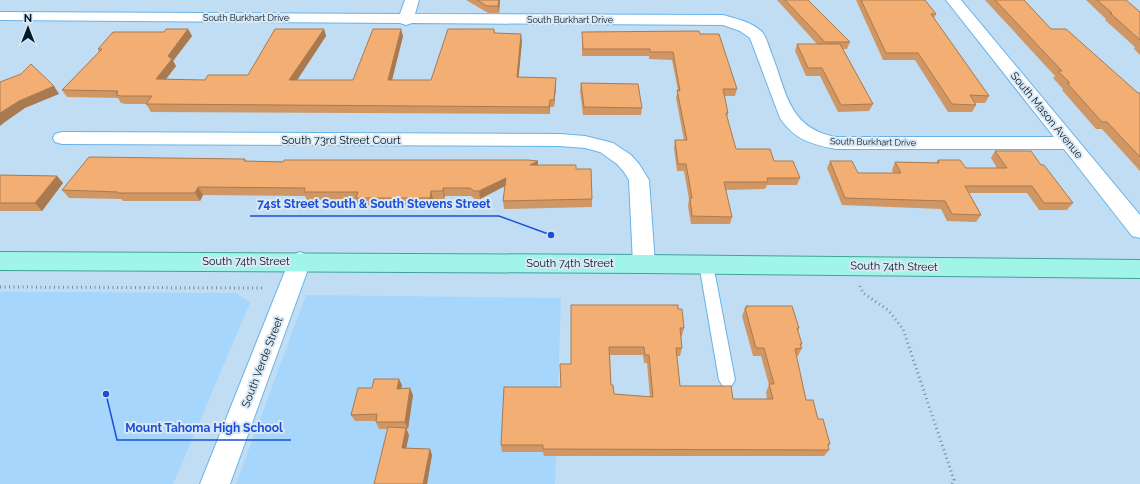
<svg xmlns="http://www.w3.org/2000/svg" width="1140" height="484" viewBox="0 0 1140 484" font-family="Raleway,sans-serif">
	<style>
		.built { fill: #a6d6fb }
		.lines { fill: none; stroke-linecap: round; stroke-linejoin: round }
		.service-casing { stroke: #67b3e9; stroke-width: 2 }
		.minor-casing { stroke: #67b3e9; stroke-width: 2 }
		.primary-casing { stroke: #40a39b; stroke-width: 2 }
		.path { stroke: #738ea2; stroke-width: 3; stroke-dasharray: 1 3.5; stroke-linecap: butt }
		.service { fill: #fff; fill-rule: evenodd }
		.minor { fill: #fff; fill-rule: evenodd }
		.primary { fill: #a1f4e8; fill-rule: evenodd }
		.wall { fill: #d09663; fill-rule: evenodd }
		.shaded-wall { fill: #a97a50 }
		.building { fill: #f2ae73; stroke: #a97a50; fill-rule: evenodd }
		.labels { text-anchor: middle; stroke-width: 4; stroke-linejoin: round; paint-order: stroke }
		.far-street-label { font-size: 9px; fill: #021929; stroke: #dae8f4 }
		.street-label { font-size: 11px; fill: #021929; stroke: #dae8f4 }
		.leader { fill: none; stroke: #1d4ed8; stroke-width: 1.5 }
		.callout-dot { fill: #1d4ed8; stroke: #dae8f4; stroke-width: 1.5 }
		.callout-label { font-size: 12px; text-anchor: middle; font-weight: bold; fill: #1d4ed8; stroke: #dae8f4; stroke-width: 4; stroke-linejoin: round; paint-order: stroke }
	</style>
	<rect width="100%" height="100%" fill="#c0ddf4"/>
	<!-- built -->
	<path class="built" d="M0,292L237,293L250,303L173,484H0Z
		M306,295L561,298L555,484H236Z"/>
	<g class="lines">
		<!-- service casing -->
		<g class="service-casing">
			<path id="service" d="M706,259L711,260L713,264L735,380L732,385L727,387L722,385L719,380L699,264L701,260Z"/>
		</g>
		<!-- minor casing -->
		<g class="minor-casing">
			<path id="minor" d="M405,0H419L415,14L723,15C737,19 752,22 762,32C767,38 769,48 772,55C787,94 789,128 836,137H1054L946,0H961L1140,215V238L1132,236L1064,149H836C811,144 795,140 780,118L750,38L740,31L723,25L412,23L406,25L400,23L0,20V12L400,14Z
				M62,132L560,134L585,136L613,143L631,155L639,164L649,180L655,264L652,270L644,273L636,270L633,264L629,180L624,172L617,164L600,152L585,148L560,146L62,144L55,142L53,138L55,134Z
				M300,252L308,255L311,261L230,484H200L289,261L292,255Z"/>
		</g>
		<!-- primary casing -->
		<g class="primary-casing">
			<path id="primary" d="M0,252L644,255L1140,260V278L644,273L0,270Z"/>
		</g>
		<!-- path -->
		<path class="path" d="M860,286L863,293L888,310L903,329L954,480L952,484
			M0,287L265,288"/>
		<!-- service -->
		<use href="#service" class="service"/>
		<!-- minor -->
		<use href="#minor" class="minor"/>
		<!-- primary -->
		<use href="#primary" class="primary"/>
	</g>
	<!-- wall -->
	<path class="wall" d="M466,0H500L499,13H488Z
		M777,0H808L850,42L847,49H843L873,104L869,111L838,112L820,76H806L795,51L797,44H817Z
		M856,0H925L936,14L934,18L989,96L985,103H975L976,105L972,112H948L915,60H883Z
		M985,0H1024L1051,29L1138,93H1140V171L1102,129H1096L1062,90L1063,89L1053,78L1055,76Z
		M1086,0H1126L1140,12V55L1134,49L1135,47L1105,20L1106,19Z
		M188,29L192,36L173,61L176,66L166,79L205,80L248,75L324,29L326,36L297,80H353L403,36L392,80H431L494,29L495,33L522,41L518,77L556,78V86L554,107H550V114L151,112L146,104H147H126L121,103L118,98L67,97L62,90L99,52L98,49L164,32Z
		M582,32L700,34L737,89L735,96H724L728,113L727,118L736,149L774,161L800,178L797,185H767L765,189L726,190L732,217L730,224H691L688,206L689,199L684,171H677L674,148L675,140H684L676,98L678,90L672,60L649,59V56H582Z
		M581,83L642,108L641,115H583L580,91Z
		M995,151L1041,165L1073,203L1067,210H1039L1027,193H969L981,215L976,222L947,221L941,209L842,205L827,168L830,161L858,173H893L892,170L895,162L936,163L938,160L966,168H997L991,158Z
		M245,159L246,161L538,165L576,169L592,199V207L504,209L503,201L505,186L480,199H475L471,196H445L444,199H433L431,206L358,205L356,200H307L305,196L203,195L200,201H123L121,199L69,198L62,190Z
		M0,175L57,176L63,183L42,211H0Z
		M746,306L799,328L798,332L802,344L801,346L802,348L798,356H796L806,400L818,419L830,444L828,446L829,450L824,456H544L543,452H502L501,445L561,387L571,364L678,309L684,328L682,336H681L682,348L680,356H677L680,386L733,399H767L766,392L769,385L761,356H753L742,316ZM610,355H643L644,363H647L650,397L614,394L611,385Z
		M402,385L401,389L413,395L408,429H406L409,435L406,448L430,449L432,455L427,484H374L388,429H379L376,422V421H355L351,415L372,388Z"/>
	<!-- shaded-wall -->
	<path class="shaded-wall" d="M499,0H500L499,13L498,6Z
		M188,29L192,36L173,61L176,66L160,87L156,79L168,56Z
		M324,29L326,36L292,88L289,80Z
		M401,29L403,36L390,88L388,80Z
		M521,34L522,41L518,85L517,77Z
		M556,78V86L554,107V100Z
		M54,86L59,94L25,108L5,122L0,126V113L19,101Z
		M550,100V114L549,107Z
		M538,161V169L530,165Z
		M57,176L63,183L42,211L35,203Z
		M506,178L507,185L480,199L479,191Z
		M198,187L203,195L200,201L195,193Z
		M443,188L445,196L444,199L443,191Z
		M431,191L433,199L431,206L430,198Z
		M399,379L402,385L400,396L397,389Z
		M410,388L413,395L408,429L405,422Z
		M406,428L409,435L405,454L402,448Z
		M430,449L432,455L427,484H423Z"/>
	<!-- building -->
	<path class="building" d="M477,0H499L498,6H487Z
		M785,0H808L850,42H825Z
		M861,0H925L936,14H931L989,96L970,95L976,105L952,104L918,53H886Z
		M995,0H1024L1051,29H1066L1138,93H1140V157L1107,122H1102L1067,83H1070L1058,71H1062Z
		M1097,0H1126L1140,12V40L1110,13H1112Z
		M166,29H188L168,56L172,59L156,79L205,80L208,75H248L275,29H324L289,80H353L373,29H401L388,80H431L448,29H494V33L521,34L517,77L556,78L554,100H550L549,107L146,104L152,96H121L116,95L118,93H116L118,91L62,90L102,49H98L113,32H164Z
		M699,31L700,34H719L737,89H723L728,113H726L736,149H770L774,161H793L800,178H767L768,182H724L732,217L692,216L690,198H692L686,164H678L675,140H687L677,90L680,91L673,52H650V49H583L582,32Z
		M797,44H840L873,104L841,105L822,68H808Z
		M31,64L54,86L19,101L0,113V82L21,74Z
		M581,83L638,84L642,108L584,107Z
		M995,151H1031L1041,165H1044L1073,203H1044L1032,186H965L981,215L952,214L945,201L845,198L830,161H852L858,173H901L895,162L939,163L938,160H960L966,168H1007Z
		M89,157L245,159L244,161L283,162L284,160H528L538,161L530,165H576V169H591L592,199L503,201L506,178L479,191H474L470,188H443V191H431L430,198H356L358,192H304L305,188L198,187L195,193H117L118,192L62,190Z
		M0,175L57,176L35,203H0Z
		M571,305H678V309H682L684,328H680L682,348H676L680,386H731L733,399H773L769,384H774L764,348H756L745,308H747L746,306H792L799,328H797L802,344H800L802,348L795,349L806,400H813L818,419H823L830,444H828L829,450L543,449V445H501L504,387H561L560,364H571ZM609,347H644L645,355H649L653,397L614,394L613,385H611Z
		M374,379H399L397,389L410,388L405,422H376L377,414L351,415L358,388H372Z
		M388,427L406,428L402,448L430,449L423,484H374Z"/>
	<g class="labels">
		<!-- far-street labels -->
		<g class="far-street-label">
			<text x="246" y="21">South Burkhart Drive</text>
			<text x="570" y="23">South Burkhart Drive</text>
			<text transform="translate(873 142) rotate(1)" y="3">South Burkhart Drive</text>
		</g>
		<!-- street labels -->
		<g class="street-label">
			<text transform="translate(1047 115) rotate(51)" y="4">South Mason Avenue</text>
			<text x="341" y="144">South 73rd Street Court</text>
			<text x="246" y="265">South 74th Street</text>
			<text x="570" y="267">South 74th Street</text>
			<text transform="translate(894 266) rotate(1)" y="4">South 74th Street</text>
			<text transform="translate(262 362) rotate(-69)" y="4">South Verde Street</text>
		</g>
	</g>
	<!-- callouts -->
	<path class="leader" d="M551 235L499 216H250M106 394L117 440H291"/>
	<g class="callout-dot">
		<circle cx="551" cy="235" r="4"/>
		<circle cx="106" cy="394" r="4"/>
	</g>
	<g class="callout-label">
		<text x="374" y="208">74st Street South &amp; South Stevens Street</text>
		<text x="204" y="432">Mount Tahoma High School</text>
	</g>
	<!-- north arrow -->
	<g transform="translate(28 28)" stroke="#dae8f4" stroke-width="3" paint-order="stroke">
	<path d="M0-3L7 15L0 10L-7 15Z" fill="#021929"/>
	<text y="-6" font-size="11" font-weight="bold" text-anchor="middle" fill="#021929">N</text>
	</g>
</svg>
